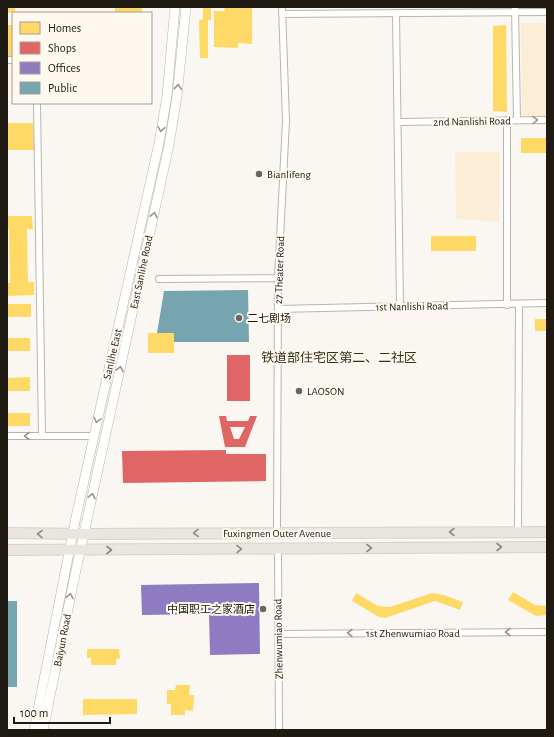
<svg xmlns="http://www.w3.org/2000/svg" width="554" height="737" viewBox="0 0 554 737" font-family="'Alegreya Sans','Noto Sans SC',sans-serif">
	<style>
		.green { fill: #fbedd6 }
		.homes { fill: #ffd966 }
		.shops { fill: #e06666; fill-rule: evenodd }
		.offices { fill: #8e7cc3 }
		.public { fill: #76a5af }
		.lines { fill: none; stroke-linecap: round; stroke-linejoin: round }
		.minor-casing { stroke: #b9b4ae; stroke-width: 8 }
		.secondary-casing { stroke: #b9b4ae; stroke-width: 10 }
		.trunk-casing { stroke: #d5d2cf; stroke-width: 12 }
		.minor { stroke: #fefefd; stroke-width: 6 }
		.secondary { stroke: #fefefd; stroke-width: 9 }
		.trunk { stroke: #eae5de; stroke-width: 10 }
		.oneway { stroke: #999793 }
		.oneway2 { stroke: #8e8982 }
		.poi-dot { fill: #6b6760; stroke: #fef8ef; stroke-width: 1.5 }
		.labels { text-anchor: middle; stroke-width: 4; stroke-linejoin: round; paint-order: stroke }
		.street-label { font-size: 11px; fill: #1e1911; stroke: #fef8ef }
		.poi-label { font-size: 11px; fill: #1e1911; stroke: #fef8ef; text-anchor: start }
		.quarter-label { font-size: 13px; fill: #3a2f1d; stroke: #fef8ef }
	</style>
	<rect width="100%" height="100%" fill="#faf7f2"/>
	<!-- green -->
	<path class="green" d="M521,23H547V116H522Z
		M455,152H500L499,222L456,219Z"/>
	<!-- homes -->
	<path class="homes" d="M7,7H15V12L7,13Z
		M115,7H142V13H115Z
		M203,7H211V20H208V58H200L199,20L203,19Z
		M224,7H252V44L238,43V48L214,47V11H225Z
		M7,25H13V56H7Z
		M506,25L507,112L493,111V26Z
		M7,123H33L34,150H7Z
		M521,138H547V153H521Z
		M7,216H32L33,229H27L28,282H34V295L7,296V283H10L9,229H7Z
		M431,236H476V251H431Z
		M7,304H31V317H7Z
		M535,319H547V331H535Z
		M148,333H174V353H148Z
		M7,338H30V351H7Z
		M30,377V391H7V378Z
		M7,413H30V426H7Z
		M513,592L535,605L547,606V615L536,616L508,600Z
		M356,593L378,606L390,607L432,593L444,595L463,602L460,610L435,601L385,618L379,617L352,601Z
		M87,649H119L120,658L116,659V665H91V658H87Z
		M176,685H190L189,695H194L193,711L185,710V715H171V704H167V690H175Z
		M83,699H137V714L83,715Z"/>
	<!-- shops -->
	<path class="shops" d="M227,355H250V401H227Z
		M219,416H226L227,421H248L250,416H257L245,447H225ZM230,427H245L239,439H234Z
		M226,450V454H266V481L123,483L122,451Z"/>
	<!-- offices -->
	<path class="offices" d="M259,583L260,654L210,655L209,614L142,615L141,585Z"/>
	<!-- public -->
	<path class="public" d="M248,290L249,342H174V333H157L164,291Z
		M7,601H17V687H7Z"/>
	<g class="lines">
		<!-- minor casing -->
		<g class="minor-casing">
			<path id="minor" d="M515,7L517,120
				M396,13L400,306
				M282,14L547,12
				M7,60H13
				M37,103L42,436
				M507,120V305
				M398,122L547,120
				M159,279L278,278
				M278,309L547,303
				M7,436H94
				M277,532L278,278L286,121L282,7
				M518,532L519,304
				M278,549L279,730
				M278,634L547,632"/>
		</g>
		<!-- secondary casing -->
		<g class="secondary-casing">
			<path id="secondary" d="M34,730L76,517L159,143L167,96L175,7
				M43,730L76,570L169,145L177,96L186,7"/>
		</g>
		<!-- trunk casing -->
		<g class="trunk-casing">
			<path id="trunk" d="M7,533L84,534L547,532
				M7,550L547,547"/>
		</g>
		<!-- minor -->
		<use href="#minor" class="minor"/>
		<!-- secondary -->
		<use href="#secondary" class="secondary"/>
		<!-- trunk -->
		<use href="#trunk" class="trunk"/>
	</g>
	<!-- one-way arrows -->
	<defs><path id="oneway-chevron" d="M-2-3.5L2.5 0L-2 3.5" fill="none" stroke-width="1.6" stroke-linecap="round" stroke-linejoin="round"/></defs>
	<g class="oneway">
		<use href="#oneway-chevron" transform="translate(178 87) rotate(-84)"/>
		<use href="#oneway-chevron" transform="translate(535 120) rotate(-1)"/>
		<use href="#oneway-chevron" transform="translate(161 129) rotate(99)"/>
		<use href="#oneway-chevron" transform="translate(154 215) rotate(-78)"/>
		<use href="#oneway-chevron" transform="translate(120 369) rotate(-78)"/>
		<use href="#oneway-chevron" transform="translate(97 420) rotate(103)"/>
		<use href="#oneway-chevron" transform="translate(27 436) rotate(180)"/>
		<use href="#oneway-chevron" transform="translate(92 496) rotate(-78)"/>
		<use href="#oneway-chevron" transform="translate(70 596) rotate(-79)"/>
		<use href="#oneway-chevron" transform="translate(508 632) rotate(180)"/>
		<use href="#oneway-chevron" transform="translate(350 633) rotate(180)"/>
	</g>
	<g class="oneway2">
		<use href="#oneway-chevron" transform="translate(452 532) rotate(180)"/>
		<use href="#oneway-chevron" transform="translate(196 533) rotate(179)"/>
		<use href="#oneway-chevron" transform="translate(40 534) rotate(-179)"/>
		<use href="#oneway-chevron" transform="translate(499 547)"/>
		<use href="#oneway-chevron" transform="translate(369 548)"/>
		<use href="#oneway-chevron" transform="translate(239 549) rotate(-1)"/>
		<use href="#oneway-chevron" transform="translate(109 550)"/>
	</g>
	<!-- markers -->
	<g class="poi-dot">
		<circle cx="259" cy="174" r="4"/>
		<circle cx="239" cy="318" r="4"/>
		<circle cx="299" cy="391" r="4"/>
		<circle cx="263" cy="609" r="4"/>
	</g>
	<g class="labels">
		<!-- street labels -->
		<g class="street-label">
			<text transform="translate(472 121) rotate(-1)" y="4">2nd Nanlishi Road</text>
			<text transform="translate(279 270) rotate(-88)" y="4">27 Theater Road</text>
			<text transform="translate(141 272) rotate(-78)" y="4">East Sanlihe Road</text>
			<text transform="translate(412 306) rotate(-1)" y="4">1st Nanlishi Road</text>
			<text transform="translate(112 354) rotate(-77)" y="4">Sanlihe East</text>
			<text x="277" y="537">Fuxingmen Outer Avenue</text>
			<text x="413" y="637">1st Zhenwumiao Road</text>
			<text transform="translate(278 639) rotate(-91)" y="4">Zhenwumiao Road</text>
			<text transform="translate(62 640) rotate(-79)" y="4">Baiyun Road</text>
		</g>
		<!-- poi labels -->
		<g class="poi-label">
			<text x="267" y="178">Bianlifeng</text>
			<text x="247" y="322">二七剧场</text>
			<text x="307" y="395">LAOSON</text>
			<text x="255" y="613" text-anchor="end">中国职工之家酒店</text>
		</g>
		<!-- quarter labels -->
		<g class="quarter-label">
			<text x="339" y="362">铁道部住宅区第二、二社区</text>
		</g>
	</g>
	<!-- border -->
	<rect width="554" height="737" fill="none" stroke="#1e1911" stroke-width="16"/>
	<!-- legend -->
	<rect x="12" y="12" width="140" height="92" fill="#fef8ef" stroke="#a49f96"/>
	<rect x="20" y="22" width="20" height="12" fill="#ffd966" stroke="#a49f96"/>
	<text x="48" y="32" font-size="12" fill="#1e1911">Homes</text>
	<rect x="20" y="42" width="20" height="12" fill="#e06666" stroke="#a49f96"/>
	<text x="48" y="52" font-size="12" fill="#1e1911">Shops</text>
	<rect x="20" y="62" width="20" height="12" fill="#8e7cc3" stroke="#a49f96"/>
	<text x="48" y="72" font-size="12" fill="#1e1911">Offices</text>
	<rect x="20" y="82" width="20" height="12" fill="#76a5af" stroke="#a49f96"/>
	<text x="48" y="92" font-size="12" fill="#1e1911">Public</text>
	<!-- scale -->
	<path d="M14 717v6h96v-6" fill="none" stroke="#1e1911" stroke-width="2"/>
	<text x="20" y="717" font-size="12" fill="#1e1911" stroke="#fef8ef" stroke-width="3" paint-order="stroke">100 m</text>
</svg>
